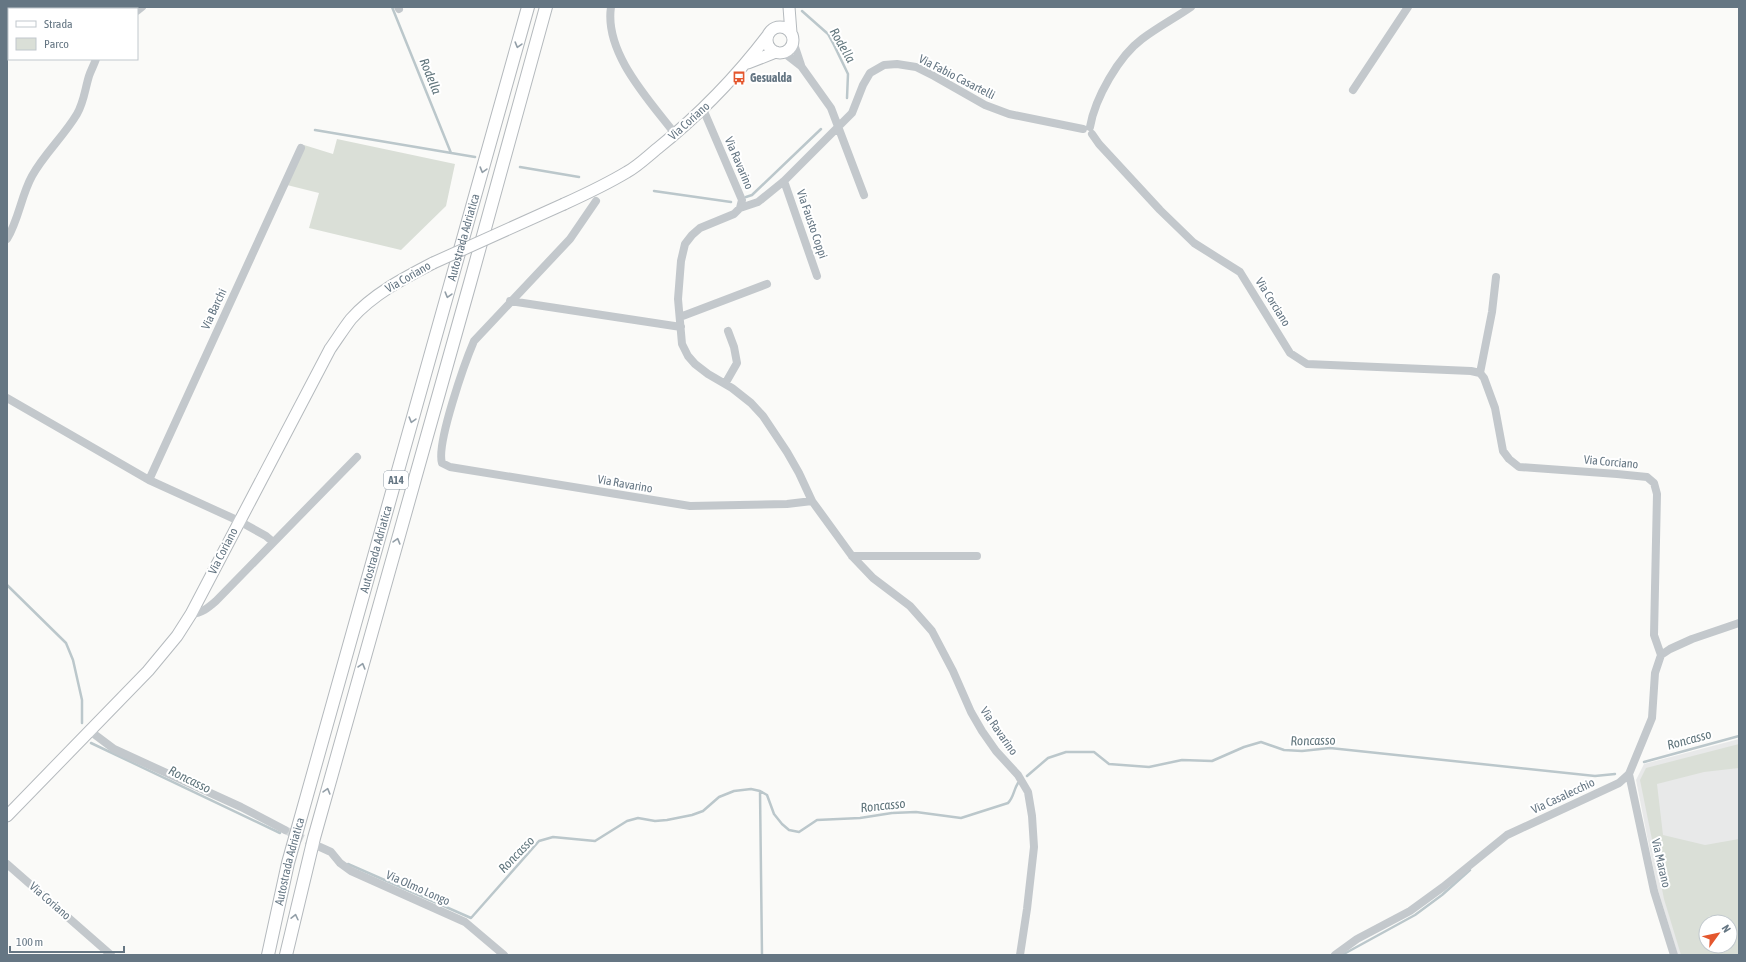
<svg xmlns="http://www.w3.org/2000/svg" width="1746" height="962" viewBox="0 0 1746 962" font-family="'Asap Condensed',sans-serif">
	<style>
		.built { fill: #e8e9e9; fill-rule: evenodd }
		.green { fill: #dadfd7; fill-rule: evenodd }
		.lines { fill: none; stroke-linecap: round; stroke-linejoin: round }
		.stream { stroke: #bbc7cb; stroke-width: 2.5 }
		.minor-tunnel { stroke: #d5d9db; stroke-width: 8; stroke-dasharray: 8 4; stroke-linecap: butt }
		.major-casing { stroke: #b5babe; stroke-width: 13 }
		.highway-casing { stroke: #b4b9bd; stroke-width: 14 }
		.minor { stroke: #c3c8cc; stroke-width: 8 }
		.major { stroke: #fff; stroke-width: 11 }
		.highway { stroke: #fff; stroke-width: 12 }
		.major-bridge-casing { stroke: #b5babe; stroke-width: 13; stroke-linecap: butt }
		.major-bridge { stroke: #fff; stroke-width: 11 }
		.oneway { stroke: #939fa8 }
		.labels { text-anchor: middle; stroke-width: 4; stroke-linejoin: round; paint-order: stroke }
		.shield { fill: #fff; stroke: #939fa8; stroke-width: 1 }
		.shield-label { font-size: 11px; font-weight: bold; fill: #657683 }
		.street-label { font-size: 12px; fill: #657683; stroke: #fff }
		.poi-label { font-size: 12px; font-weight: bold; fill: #657683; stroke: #fff; text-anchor: start }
		.water-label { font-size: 13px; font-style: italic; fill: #60757c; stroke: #fff }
	</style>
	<rect width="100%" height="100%" fill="#fafaf8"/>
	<!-- built -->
	<path class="built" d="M1739,739V955H1678L1657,887L1636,780L1644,764ZM1706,922H1730V946H1706Z"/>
	<!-- green -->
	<path class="green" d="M337,139L455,164L446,206L401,250L309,228L319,193L287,185L304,145L333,154Z
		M1739,744V768L1704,772L1657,784L1663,835L1705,845L1739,839V955H1681L1664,899L1640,780L1646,768ZM1706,922H1730V946H1706Z"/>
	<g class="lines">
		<!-- stream -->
		<path class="stream" d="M392,7L451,153
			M802,11L828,34L834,45L848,74L847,98
			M315,130L475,157
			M520,167L579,177
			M654,191L731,202
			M746,197L752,195L821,129
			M7,585L66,643L73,660L82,700V723
			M91,743L280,833
			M1644,762L1739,736
			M1027,776L1048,758L1066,752H1094L1109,764L1149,767L1182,760L1212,761L1244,747L1261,742L1284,750L1302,751L1330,748L1595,776L1615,774
			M760,791L762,955
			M348,864L471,918L539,841L553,837L595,841L627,821L638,818L655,821L667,820L692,815L703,811L719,797L734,791L751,789L760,791L767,795L774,814L782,824L789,830L799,832L817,820L860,818L892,813L916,812L961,818L1008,803C1014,797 1013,791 1018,783
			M1342,955L1415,915L1442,895L1470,870"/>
		<!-- minor-tunnel -->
		<path class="minor-tunnel" d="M285,830L316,845"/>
		<!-- major casing -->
		<g class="major-casing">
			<path id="major" d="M789,7L791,33
				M767 40a13 13 0 1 1 26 0a13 13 0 1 1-26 0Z
				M748,63L776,52
				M564,204C586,194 607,184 627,172C638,166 648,156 658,148C699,115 736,77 768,35
				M7,816L148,671L177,636L191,614L330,349C337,339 344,328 351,319C373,294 404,278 433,263"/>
		</g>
		<!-- highway casing -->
		<g class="highway-casing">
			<g id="highway">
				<path id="s1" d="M268,955L288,863L528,7"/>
				<path d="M286,955L314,838L470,283L546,7"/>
			</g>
		</g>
		<!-- minor -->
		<path class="minor" d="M398,7L399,9
			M611,7C604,53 649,100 675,134
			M137,11L142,7
			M793,41L801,65
			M783,52L801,66L831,108L864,195
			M1353,90L1408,7
			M703,109L742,200L740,208L734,214L700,228L692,235L685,244L681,261L678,299L682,344L688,356L695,364L708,374L732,388L751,403L763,416L787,452L799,473L812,501L852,556L873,578L910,606L932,631L953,671L971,712L982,731L996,751L1018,775L1028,792L1032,816L1034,847L1027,909L1020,955
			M1090,127C1095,98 1119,56 1142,39C1158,27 1175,18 1191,7
			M1092,134L1099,144L1160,210L1194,243L1240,272L1290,353L1307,364L1471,371L1480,373L1484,378L1495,408L1503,451L1509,459L1519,467L1617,474L1647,477L1654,483L1657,494L1654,635L1661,655
			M784,181L817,276
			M596,201L570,239L474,341C465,362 436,444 442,463L450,467L690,506L787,504L812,501
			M740,208L758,202L784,181L852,113L863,85L870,73L884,65L897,64L916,67L934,76L985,105L1009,114L1083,129
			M7,239C19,219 21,196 32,176C44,154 64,136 77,114C84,102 85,89 89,76C91,70 94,65 96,59
			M510,301L681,327
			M680,317L767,284
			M1480,373L1492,312L1496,277
			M725,384L737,363L734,347L728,331
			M7,398L149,480L239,521L266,536L273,542
			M149,480L301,148
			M852,556H977
			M191,614C202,613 208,608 216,601L357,457
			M90,731L114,749L241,807L285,830
			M1629,774L1654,891L1674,955
			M320,847L331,852L340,863L351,871L465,922L504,955
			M7,864L111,955
			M1335,955L1357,939L1410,911L1443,887L1507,835L1619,783L1629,774L1652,718L1655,673L1661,655L1670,649L1692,639L1739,623"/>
		<!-- major -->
		<use href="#major" class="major"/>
		<!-- highway -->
		<use href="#highway" class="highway"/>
		<!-- major-bridge casing -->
		<g class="major-bridge-casing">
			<path id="major-bridge" d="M433,263L564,204"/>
		</g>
		<!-- major-bridge -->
		<use href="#major-bridge" class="major-bridge"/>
	</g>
	<!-- one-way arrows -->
	<defs><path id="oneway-chevron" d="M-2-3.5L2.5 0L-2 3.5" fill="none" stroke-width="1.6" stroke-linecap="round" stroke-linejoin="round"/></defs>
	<g class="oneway">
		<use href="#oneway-chevron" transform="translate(518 45) rotate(106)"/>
		<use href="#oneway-chevron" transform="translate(483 170) rotate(106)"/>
		<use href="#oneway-chevron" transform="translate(448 295) rotate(106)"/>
		<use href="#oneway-chevron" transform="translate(412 420) rotate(106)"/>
		<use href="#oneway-chevron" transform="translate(397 541) rotate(-74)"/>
		<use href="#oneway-chevron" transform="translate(362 666) rotate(-74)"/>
		<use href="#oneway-chevron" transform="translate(327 791) rotate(-74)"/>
		<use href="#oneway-chevron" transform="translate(295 917) rotate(-77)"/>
	</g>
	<!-- icons -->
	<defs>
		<g id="bus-bare" transform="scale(1.08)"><path d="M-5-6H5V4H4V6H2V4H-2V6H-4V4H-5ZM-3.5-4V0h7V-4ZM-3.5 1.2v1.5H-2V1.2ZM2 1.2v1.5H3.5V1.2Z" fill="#e4572e" stroke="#fff" stroke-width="2.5" paint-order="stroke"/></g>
	</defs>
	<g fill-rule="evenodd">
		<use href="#bus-bare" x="739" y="78"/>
	</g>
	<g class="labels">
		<!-- shield labels -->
		<rect class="shield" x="384" y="471" width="24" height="18" rx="3"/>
		<g class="shield-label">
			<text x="396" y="484">A14</text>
		</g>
		<!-- street labels -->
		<g class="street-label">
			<text transform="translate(957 77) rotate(27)" y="4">Via Fabio Casartelli</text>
			<text transform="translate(689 121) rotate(-42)" y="4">Via Coriano</text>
			<text transform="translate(739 163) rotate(67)" y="4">Via Ravarino</text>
			<text transform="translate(812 224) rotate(71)" y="4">Via Fausto Coppi</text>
			<text dy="4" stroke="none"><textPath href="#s1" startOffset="744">Autostrada Adriatica</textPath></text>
			<text transform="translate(408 277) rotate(-30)" y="4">Via Coriano</text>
			<text transform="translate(1273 302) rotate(58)" y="4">Via Corciano</text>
			<text transform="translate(214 309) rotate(-65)" y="4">Via Barchi</text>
			<text transform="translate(1611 462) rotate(5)" y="4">Via Corciano</text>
			<text transform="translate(625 484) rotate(10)" y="4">Via Ravarino</text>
			<text dy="4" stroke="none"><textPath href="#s1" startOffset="420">Autostrada Adriatica</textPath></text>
			<text transform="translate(223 551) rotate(-63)" y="4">Via Coriano</text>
			<text transform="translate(999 731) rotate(55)" y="4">Via Ravarino</text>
			<text transform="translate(1563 796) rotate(-25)" y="4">Via Casalecchio</text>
			<text dy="4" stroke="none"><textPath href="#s1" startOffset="96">Autostrada Adriatica</textPath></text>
			<text transform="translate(1661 863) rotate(77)" y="4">Via Marano</text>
			<text transform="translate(418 888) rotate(24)" y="4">Via Olmo Longo</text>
			<text transform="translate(50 901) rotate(41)" y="4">Via Coriano</text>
		</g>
		<!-- poi labels -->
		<g class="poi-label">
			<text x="750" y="82">Gesualda</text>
		</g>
		<!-- water labels -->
		<g class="water-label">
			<text transform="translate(843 45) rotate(60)" y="5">Rodella</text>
			<text transform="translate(431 76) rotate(68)" y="5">Rodella</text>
			<text transform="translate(1689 739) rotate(-15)" y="5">Roncasso</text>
			<text transform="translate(1313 740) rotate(-1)" y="5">Roncasso</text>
			<text transform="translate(190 779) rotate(26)" y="5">Roncasso</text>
			<text transform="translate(883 805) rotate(-6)" y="5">Roncasso</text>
			<text transform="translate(516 854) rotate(-46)" y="5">Roncasso</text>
		</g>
	</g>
	<!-- border -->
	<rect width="1746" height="962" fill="none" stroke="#657683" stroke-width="16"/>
	<!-- legend -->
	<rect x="8" y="8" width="130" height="52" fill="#ffffff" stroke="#c1c8cd"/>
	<rect x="16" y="21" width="20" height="6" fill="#ffffff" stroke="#c1c8cd"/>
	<text x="44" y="28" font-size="12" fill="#657683">Strada</text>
	<rect x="16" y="38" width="20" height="12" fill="#dadfd7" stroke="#c1c8cd"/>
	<text x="44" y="48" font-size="12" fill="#657683">Parco</text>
	<!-- north arrow -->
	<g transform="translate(1718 934) rotate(57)"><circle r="19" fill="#ffffff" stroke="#c1c8cd"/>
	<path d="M0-3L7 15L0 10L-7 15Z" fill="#e4572e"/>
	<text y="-6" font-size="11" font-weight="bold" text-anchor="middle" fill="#657683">N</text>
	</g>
	<!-- scale -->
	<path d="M10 946v6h114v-6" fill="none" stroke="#657683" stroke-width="2"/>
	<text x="16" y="946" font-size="12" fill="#657683" stroke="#ffffff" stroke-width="3" paint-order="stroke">100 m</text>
</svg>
